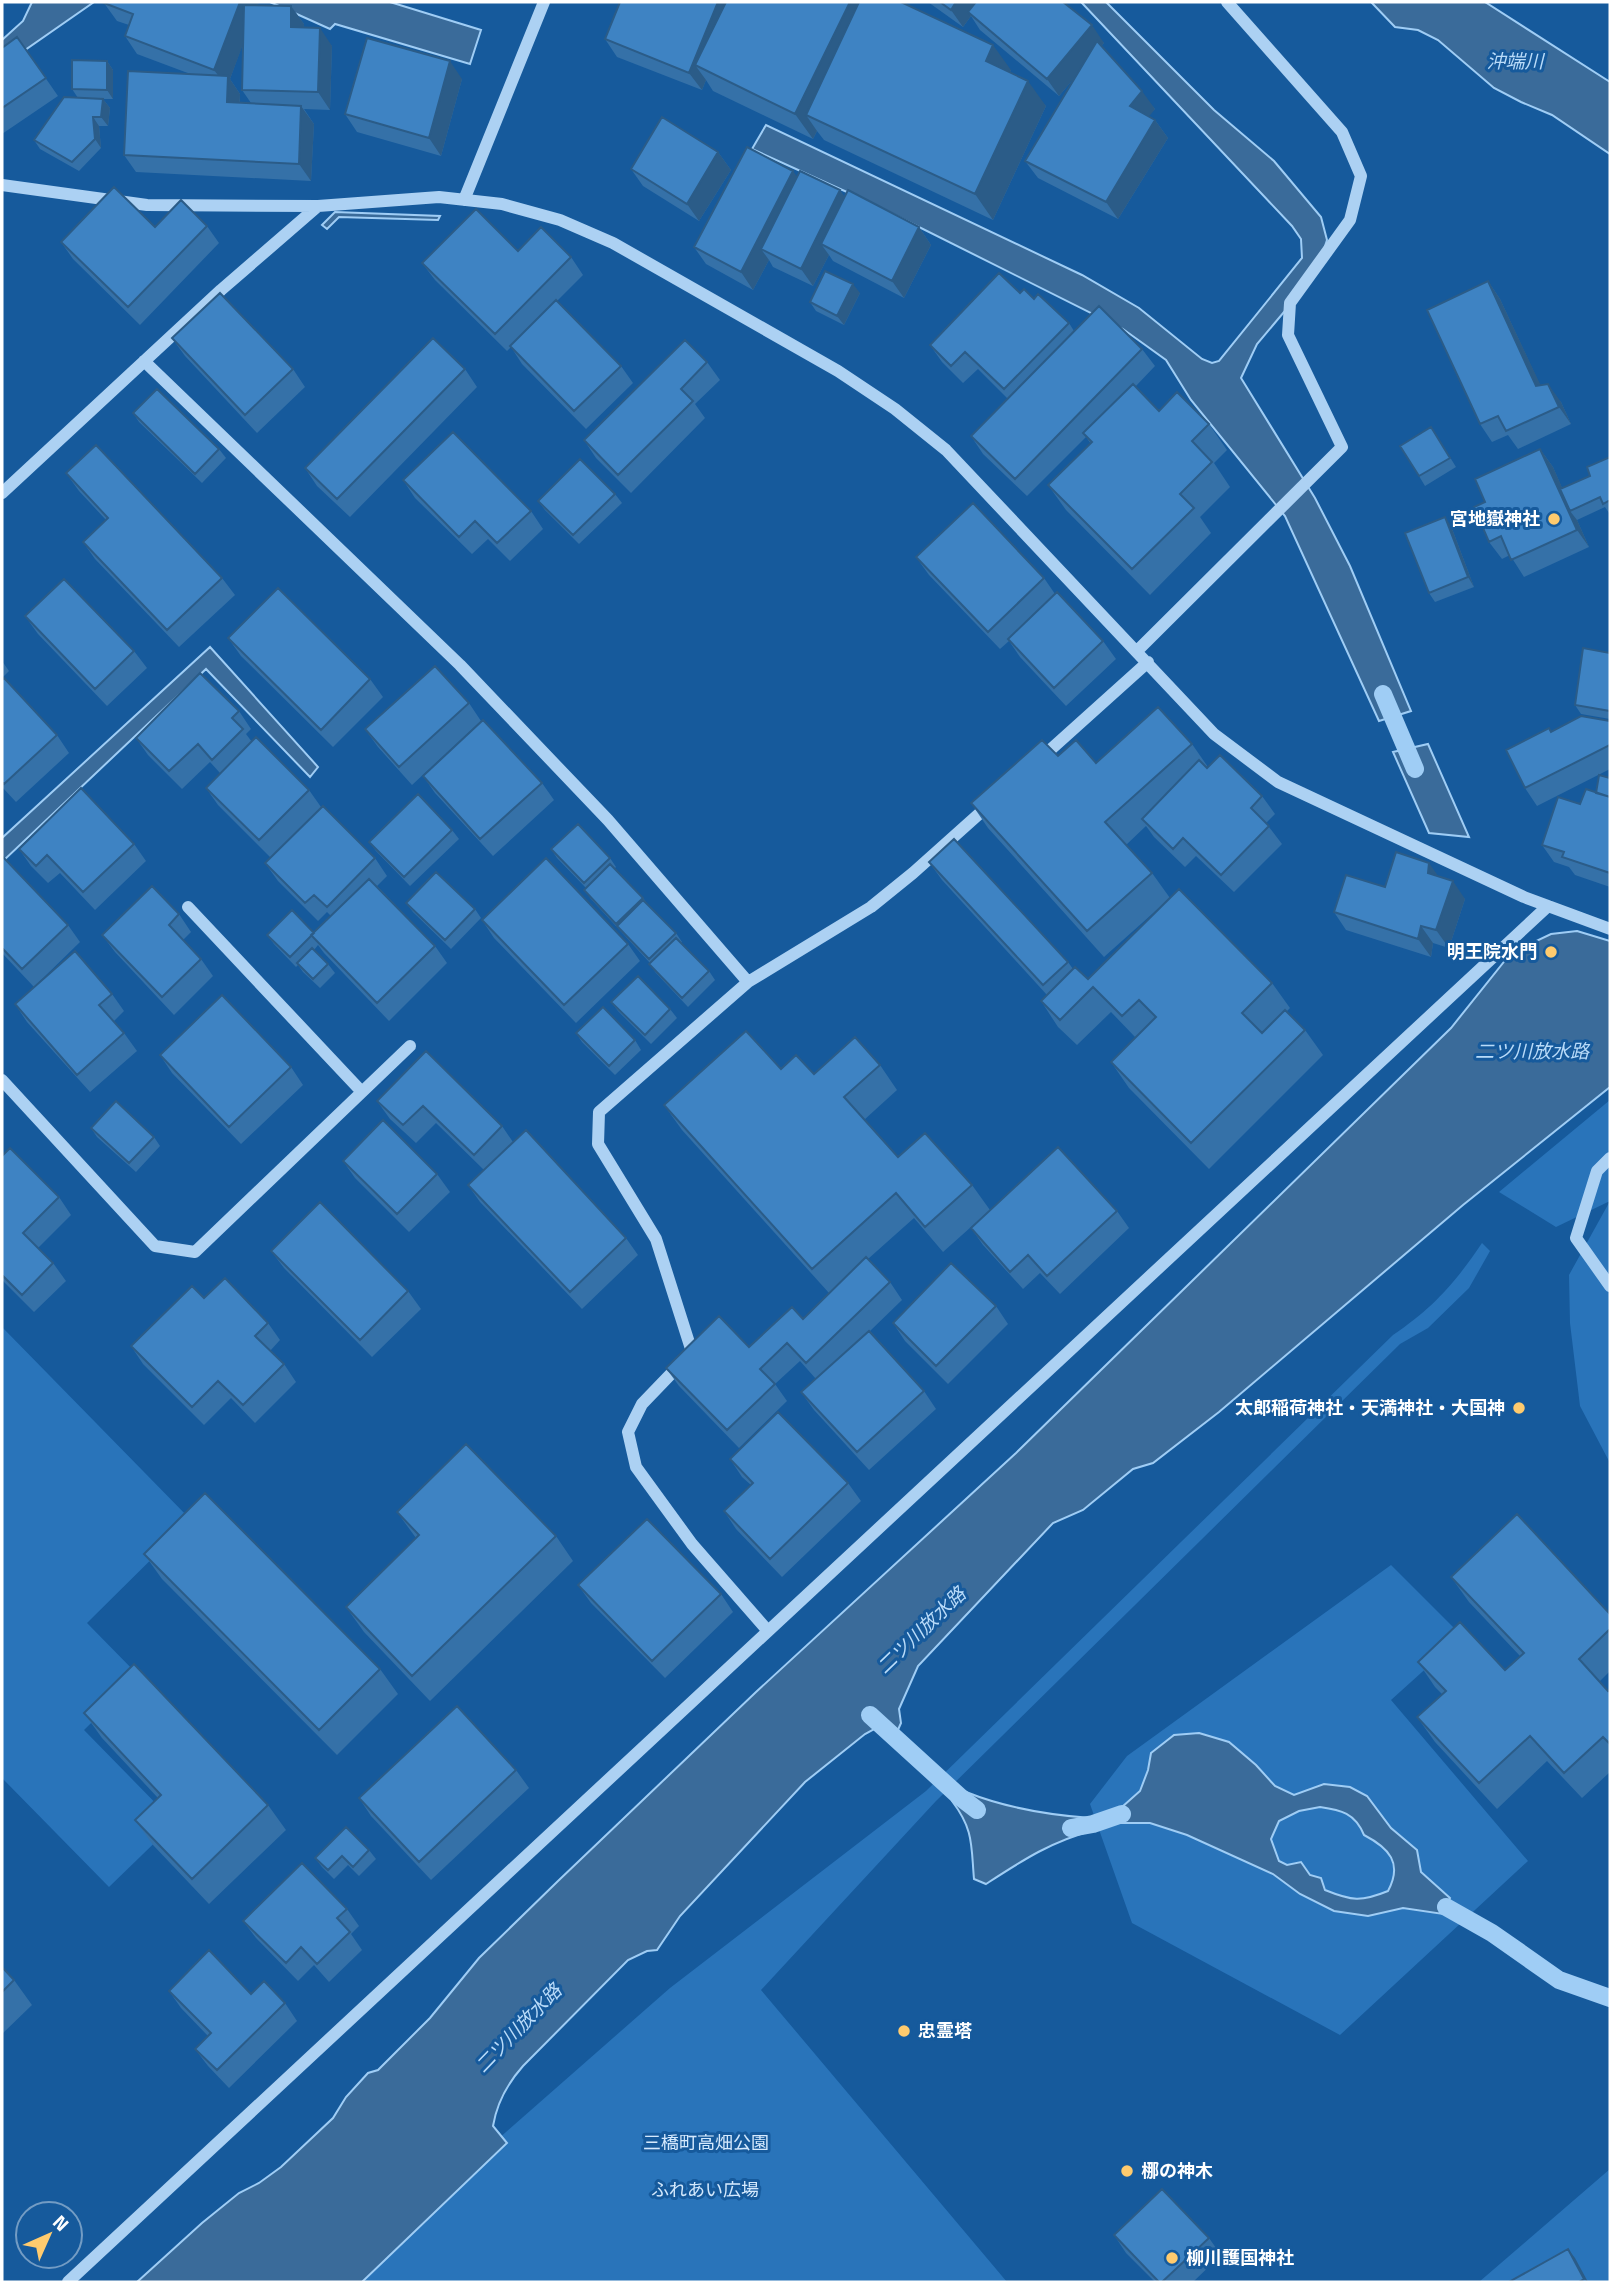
<svg xmlns="http://www.w3.org/2000/svg" width="1612" height="2284" viewBox="0 0 1612 2284" font-family="'Titillium Web','Noto Sans JP',sans-serif">
	<style>
		.green { fill: #2974ba }
		.water { fill: #3a6b9a; stroke: #9fcdf5; stroke-width: 2; fill-rule: evenodd }
		.lines { fill: none; stroke-linecap: round; stroke-linejoin: round }
		.stream { stroke: #9fcdf5; stroke-width: 18 }
		.minor { stroke: #acd1f3; stroke-width: 12 }
		.wall { fill: #3571a8; fill-rule: evenodd }
		.shaded-wall { fill: #2b5c88 }
		.building { fill: #3e83c3; stroke: #2b5c88; stroke-width: 2 }
		.poi-dot { fill: #ffcb6e; stroke: #165a9c; stroke-width: 2.5 }
		.labels { text-anchor: middle; stroke-width: 6; stroke-linejoin: round; paint-order: stroke }
		.poi-label { font-size: 18px; font-weight: bold; fill: #fff; stroke: #165a9c; text-anchor: end }
		.park-label { font-size: 18px; fill: #d4e9fd; stroke: #165a9c }
		.water-label { font-size: 19px; font-style: italic; fill: #b9dbf9; stroke: #165a9c }
	</style>
	<rect width="100%" height="100%" fill="#165a9c"/>
	<!-- green -->
	<path class="green" d="M1610,1100V1463L1580,1406L1570,1323L1569,1275L1610,1201L1556,1227L1499,1192Z
		M1482,1243L1490,1251L1469,1288L1428,1328L1400,1344L936,1801L761,1990L1007,2282H335L670,1988L926,1791L1393,1335C1433,1308 1455,1283 1482,1243Z
		M2,1327L191,1520L87,1623L139,1676L84,1730L175,1823L109,1887L2,1778Z
		M1391,1565L1462,1636L1391,1700L1528,1861L1340,2035L1132,1923L1090,1804L1127,1756Z
		M1610,2169V2282H1479Z"/>
	<!-- water -->
	<path class="water" d="M32,2H94L2,66V40L23,21Z
		M270,2H390L481,30L470,64L335,24L330,29Z
		M1081,2H1106L1214,110L1274,161L1321,217L1327,240L1316,274L1257,344L1241,378L1315,498L1350,566L1411,711L1379,721L1285,516L1191,400L1166,360L1123,329L869,202L752,149L766,125L1082,275L1139,308L1202,359L1212,363L1219,361L1302,258L1301,239L1292,226Z
		M1371,2H1485L1610,82V154L1552,115L1521,102L1494,88L1438,40L1418,30L1395,27Z
		M335,212L440,216L438,220L339,217L327,229L322,225Z
		M210,647L318,767L310,777L206,669L2,862V838Z
		M1428,744L1469,837L1429,833L1393,752Z
		M1577,931L1610,941V1087L1463,1205L1219,1412L1153,1463L1133,1469L1083,1510L1053,1523L918,1666L899,1709L901,1723L897,1732L876,1728L865,1734L805,1782L680,1916L657,1950L647,1951L628,1960L523,2066C507,2084 497,2102 493,2126L507,2143L362,2282H137L202,2223L239,2193L259,2183L281,2167L333,2118L346,2097L368,2073L378,2070L430,2018L479,1958L558,1881L756,1692L1016,1453L1451,1028L1511,953L1551,934Z
		M1199,1733L1229,1742L1256,1765L1275,1786L1294,1795L1324,1784L1350,1787L1367,1796L1391,1828L1417,1850L1421,1872L1450,1898L1443,1914L1403,1908L1368,1916L1334,1911L1300,1894L1273,1874L1187,1835L1150,1823H1122V1807L1140,1791L1148,1770L1151,1753L1174,1735ZM1320,1807C1341,1810 1355,1813 1364,1835C1389,1848 1403,1863 1388,1891C1361,1902 1352,1901 1325,1890L1321,1878L1310,1875L1301,1862L1287,1865L1279,1861L1271,1839L1279,1821L1299,1811Z
		M966,1792C1006,1808 1048,1815 1091,1818L1094,1830C1050,1842 1023,1860 986,1884L974,1879C971,1845 974,1830 952,1801Z"/>
	<g class="lines">
		<!-- stream -->
		<path class="stream" d="M1383,694L1415,769
			M870,1715L960,1797L977,1810
			M1071,1828L1093,1824L1122,1814
			M1446,1907L1492,1933L1559,1980L1610,1998"/>
		<!-- minor -->
		<path class="minor" d="M2,185L147,205L318,206L439,197L502,204L560,220L613,243L838,371L895,409L946,450L1214,734L1278,782L1524,897L1610,929
			M464,200L544,2
			M144,361L460,665L608,820L748,982
			M2,493L221,290L318,206
			M1138,650L1342,447L1288,335L1290,303L1350,220L1361,176L1342,132L1227,2
			M1039,760L1148,662
			M188,907L362,1092
			M2,1080L155,1246L195,1252L410,1046
			M1610,1158L1597,1171L1576,1238L1610,1286
			M768,1631L692,1544L636,1467L628,1432L642,1404L692,1352L656,1239L598,1144L599,1112L748,982L871,907L913,873L989,805
			M68,2282L1548,906"/>
	</g>
	<!-- wall -->
	<path class="wall" d="M105,2H259L257,6H291L304,24V28L332,46L330,110L304,109L314,124L311,181L136,172L124,155L193,75L137,54L125,36L129,25L117,21L104,3ZM243,43L242,90L251,103H240V94L230,79Z
		M928,2H1063L1104,43L1101,46L1155,109L1148,116L1155,120L1168,138L1118,219L1038,178L1025,161L1075,77L1059,96L980,30L971,16L963,27Z
		M17,37L58,96L2,134V48Z
		M605,39L1011,70L1010,72L1046,106L993,220L824,140L817,131L813,139L713,91L706,80L702,90L617,57Z
		M107,61L113,70V99H96H103L110,108L108,126H99L101,148L79,171L40,149L34,140L78,98L72,89Z
		M462,79L441,156L357,132L345,114Z
		M718,152L731,170L699,221L643,186L631,169Z
		M797,176L840,190L844,197L919,227L931,245L904,298L833,261L829,255L813,286L773,267L769,260L753,290L706,264L694,247Z
		M207,226L219,243L140,325L73,259L61,242L155,227Z
		M518,251L571,257L583,275L557,301L621,366L633,383L586,429L522,364L511,347L507,351L435,280L422,263Z
		M1488,281L1500,299L1540,385L1561,402L1571,424L1518,449L1508,435L1492,442L1480,424Z
		M860,293L844,325L816,311L810,302Z
		M1020,293L1034,299L1069,323L1074,331L1142,349L1155,366L1135,387L1159,411L1209,424L1227,450L1214,463L1230,487L1200,517L1211,533L1150,595L1066,510L1048,485L1091,444L1086,437L1027,496L983,454L971,436L1008,399L978,369L963,383L942,362L930,345Z
		M172,338L293,369L305,387L257,433L185,356Z
		M707,362L720,380L695,404L705,418L631,493L596,458L584,440Z
		M465,369L477,387L350,517L317,486L305,468Z
		M133,413L219,449L226,458L202,483L139,422Z
		M1437,436L1456,467L1425,486L1419,476Z
		M1540,449L1553,467L1562,488L1590,476L1610,457V512L1609,513L1605,507L1577,520L1589,547L1524,577L1510,555L1502,559L1489,542L1485,502Z
		M66,473L222,578L235,595L179,647L95,559L83,542L106,520L79,491Z
		M403,480L531,511L543,529L510,561L488,539L472,554L415,498Z
		M615,494L622,503L579,544L545,510L538,501Z
		M1451,526L1474,587L1435,602L1429,593Z
		M916,557L1044,578L1055,594L1103,641L1116,659L1066,706L1020,657L1009,641L1000,649L929,575Z
		M25,616L134,651L147,668L107,706L38,634Z
		M228,638L370,679L383,697L333,747L241,656Z
		M1610,653V719L1581,714L1575,705Z
		M2,661L9,671L2,678Z
		M2,680L57,735L69,753L16,802L2,787Z
		M469,703L481,721L412,785L378,747L365,729Z
		M239,711L251,729L246,734L252,742L309,790L321,807L375,858L387,876L377,886L435,946L447,963L389,1021L324,953L318,945L314,950L328,964L335,973L320,988L303,972L298,965L296,967L274,944L267,935L314,933L331,916L327,912L318,921L278,881L265,863L271,858L218,805L206,788L220,773L210,762L182,789L148,755L136,738Z
		M1610,721V769L1537,806L1525,788L1551,732Z
		M1192,744L1208,767L1262,796L1275,814L1266,823L1282,844L1234,892L1196,856L1185,867L1154,837L1146,826L1126,845L1152,873L1170,898L1104,957L988,828L971,803L1058,756L1096,763Z
		M423,776L542,783L554,800L493,856L435,793Z
		M1610,778V887L1575,875L1569,867L1554,862L1542,845L1580,804L1596,793Z
		M452,830L459,839L410,886L376,851L369,842Z
		M134,844L146,861L95,910L60,873L48,883L31,866L19,849Z
		M551,849L610,858L616,867L614,869L643,898L650,907L676,933L682,942L681,943L709,971L715,980L688,1007L656,973L649,964L650,963L591,899L584,890L586,888L557,858Z
		M2,856L68,925L80,942L37,984L112,994L124,1011L114,1021L124,1033L137,1051L90,1092L27,1022L15,1004L34,987L2,953Z
		M929,862L1068,962L1073,969L1088,979L1272,983L1290,1008L1287,1011L1305,1030L1323,1055L1209,1169L1129,1088L1111,1062L1136,1038L1111,1012L1077,1045L1058,1027L1041,1001L1047,995L942,880Z
		M1438,876L1465,899L1449,948L1433,943L1431,957L1346,930L1334,912L1385,887Z
		M406,903L475,909L481,918L451,949L413,912Z
		M179,914L191,932L183,940L201,959L213,976L174,1015L115,952L102,935Z
		M482,920L628,944L640,961L576,1023L494,938Z
		M611,1002L670,1009L677,1018L651,1044L618,1011Z
		M576,1033L635,1040L641,1050L615,1075L582,1042Z
		M426,1051L502,1126L513,1142L626,1238L638,1255L582,1309L480,1202L468,1185L484,1170L436,1123L416,1143L390,1119L377,1101Z
		M160,1055L291,1067L303,1085L241,1144L172,1073Z
		M880,1065L897,1090L864,1120L898,1157L972,1185L990,1210L943,1252L914,1218L868,1259L890,1282L902,1300L870,1331L924,1391L936,1409L869,1470L814,1410L801,1392L816,1379L800,1361L775,1384L787,1401L739,1448L679,1386L666,1368L749,1347L803,1319L829,1293L682,1130L664,1105L781,1069L814,1074Z
		M91,1128L154,1137L160,1146L136,1172L97,1137Z
		M2,1156L59,1197L71,1215L38,1248L53,1263L66,1281L34,1312L2,1280Z
		M343,1161L437,1174L450,1192L409,1232L355,1178Z
		M1117,1211L1129,1228L1060,1294L1040,1273L1023,1289L983,1245L971,1228Z
		M271,1251L408,1291L421,1309L372,1357L284,1268Z
		M204,1298L268,1323L280,1340L270,1351L284,1364L296,1382L255,1423L231,1398L204,1425L143,1364L131,1346Z
		M996,1306L1008,1324L948,1384L905,1341L893,1323Z
		M730,1459L848,1483L861,1501L782,1577L736,1529L724,1511L751,1485L742,1477Z
		M397,1512L556,1536L573,1561L430,1701L364,1632L346,1607L416,1538Z
		M144,1554L380,1669L398,1694L337,1755L162,1579Z
		M1451,1577L1610,1614V1671L1599,1682L1608,1691L1610,1689V1772L1582,1798L1547,1761L1497,1809L1435,1742L1417,1717L1442,1694L1435,1687L1418,1662L1505,1670L1520,1656L1469,1602Z
		M578,1585L721,1594L733,1612L665,1678L591,1603Z
		M84,1713L268,1805L286,1830L209,1904L153,1845L135,1820L158,1798L102,1738Z
		M516,1770L529,1788L431,1880L371,1816L359,1798Z
		M369,1850L376,1859L359,1876L348,1865L334,1879L322,1867L315,1858Z
		M347,1909L359,1926L351,1934L362,1950L329,1982L314,1965L298,1981L256,1938L243,1921Z
		M2,1967L14,1980L32,2005L2,2034Z
		M169,1991L251,1994L285,2003L297,2021L229,2088L208,2066L195,2049L208,2036L181,2008Z
		M1114,2235L1209,2238L1221,2255L1193,2282H1155L1126,2253Z"/>
	<!-- shaded-wall -->
	<path class="shaded-wall" d="M240,2H259L230,79L240,94L239,120L227,102V87L214,70Z
		M718,2H737L695,65L706,80L702,90L689,73Z
		M850,2H863L806,115L817,131L813,139L795,114Z
		M956,2H982L968,12L971,16L963,27L951,10Z
		M291,6L304,24L303,45L291,27Z
		M1092,25L1104,43L1059,96L1047,79Z
		M320,28L332,46L330,110L318,92Z
		M993,45L1011,70L1003,87L986,61Z
		M107,61L113,70V99L107,90Z
		M450,61L462,79L441,156L429,138Z
		M1028,81L1046,106L993,220L975,194Z
		M1142,91L1155,109L1143,124L1130,106Z
		M103,99L110,108L108,126L101,117Z
		M301,106L314,124L311,181L299,164Z
		M93,117L99,126L101,148L95,139Z
		M1155,120L1168,138L1118,219L1106,202Z
		M718,152L731,170L699,221L687,204Z
		M793,171L806,189L761,249L769,260L753,290L741,272Z
		M840,190L852,208L821,244L829,255L813,286L801,269Z
		M919,227L931,245L904,298L892,281Z
		M1488,281L1500,299L1549,403L1536,386Z
		M853,284L860,293L844,325L837,316Z
		M1548,384L1561,402L1571,424L1559,407Z
		M1540,449L1553,467L1572,510L1570,511L1577,520L1589,547L1577,530Z
		M1445,517L1451,526L1474,587L1468,577Z
		M1429,863L1441,880L1428,873Z
		M1453,881L1465,899L1449,948L1436,930Z
		M1421,926L1433,943L1431,957L1418,939Z
		M1568,2249L1575,2258L1588,2282L1584,2279Z"/>
	<!-- building -->
	<path class="building" d="M105,2H240L214,70L125,36L133,14L104,3Z
		M620,2H718L689,73L605,39Z
		M726,2H850L795,114L695,65Z
		M859,2H901L993,45L986,61L1028,81L975,194L806,115Z
		M940,2H956L951,10Z
		M976,2H1063L1092,25L1047,79L968,12Z
		M244,5L291,6V27L320,28L318,92L242,90Z
		M17,37L46,78L2,108V48Z
		M367,38L450,61L429,138L345,114Z
		M1097,41L1142,91L1130,106L1155,120L1106,202L1025,161Z
		M72,60L107,61V90L72,89Z
		M128,71L228,76L227,102L301,106L299,164L124,155Z
		M64,97L103,99L101,117H93L95,139L72,162L34,140Z
		M662,117L718,152L687,204L631,169Z
		M747,147L793,171L741,272L694,247Z
		M800,171L840,190L801,269L761,249Z
		M114,187L155,227L181,200L207,226L128,307L61,242Z
		M848,190L919,227L892,281L821,244Z
		M476,209L518,251L541,227L571,257L495,334L422,263Z
		M825,271L853,284L837,316L810,302Z
		M999,273L1020,293L1024,289L1034,299L1038,294L1069,323L1004,389L965,352L951,366L930,345Z
		M1488,281L1536,386L1548,384L1559,407L1506,431L1498,416L1480,424L1427,310Z
		M220,293L293,369L245,415L172,338Z
		M556,300L621,366L574,411L510,346Z
		M1099,306L1142,349L1015,479L971,436Z
		M433,338L465,369L337,499L305,468Z
		M685,340L707,362L681,389L693,401L618,475L584,440Z
		M1133,384L1159,411L1177,392L1209,424L1192,441L1212,462L1180,494L1194,508L1132,569L1048,485L1092,442L1083,433Z
		M157,389L219,449L195,474L133,413Z
		M1431,427L1450,458L1419,476L1400,446Z
		M453,432L531,511L497,543L475,521L459,537L403,480Z
		M96,445L222,578L167,630L83,542L108,518L66,473Z
		M1540,449L1577,530L1511,560L1501,536L1489,542L1474,507L1485,502L1475,479Z
		M1610,457V500L1603,504L1600,497L1570,511L1560,489L1590,476L1587,467Z
		M580,459L615,494L573,535L538,501Z
		M973,503L1044,578L988,632L916,557Z
		M1445,517L1468,577L1429,593L1405,533Z
		M64,579L134,651L95,689L25,616Z
		M278,588L370,679L321,730L228,638Z
		M1057,592L1103,641L1054,688L1008,639Z
		M1583,648L1610,653V711L1575,705Z
		M435,666L469,703L399,767L365,729Z
		M200,673L239,711L232,718L243,729L212,760L198,744L169,771L136,738Z
		M4,678L57,735L4,784L2,782V680Z
		M1158,707L1192,744L1105,822L1152,873L1087,931L971,803L1042,740L1058,756L1076,740L1096,763Z
		M1581,716L1610,721V745L1525,788L1506,750L1549,728L1551,732Z
		M483,720L542,783L480,839L423,776Z
		M256,737L309,790L259,840L206,788Z
		M1220,755L1262,796L1251,808L1269,826L1221,875L1183,838L1173,849L1142,819L1199,760L1207,768Z
		M1599,775L1610,778V797L1596,793Z
		M81,788L134,844L83,892L47,855L36,866L19,849Z
		M1586,789L1610,797V873L1562,857L1564,852L1542,845L1558,797L1580,804Z
		M418,794L452,830L404,877L369,842Z
		M323,806L375,858L327,907L314,895L305,903L265,863Z
		M578,824L610,858L584,883L551,849Z
		M954,839L1068,962L1043,985L929,862Z
		M1396,852L1429,863L1428,873L1453,881L1436,930L1421,926L1418,939L1334,912L1346,875L1385,887Z
		M2,856L68,925L22,969L2,948Z
		M546,858L628,944L564,1005L482,920Z
		M610,864L643,898L616,924L584,890Z
		M436,872L475,909L445,940L406,903Z
		M369,879L435,946L377,1003L311,935Z
		M152,886L179,914L169,925L201,959L162,997L102,935Z
		M1179,889L1272,983L1242,1013L1262,1033L1285,1010L1305,1030L1191,1143L1111,1062L1156,1017L1139,1000L1122,1016L1093,987L1060,1020L1041,1001L1075,967L1088,979Z
		M643,900L676,933L649,959L617,926Z
		M292,910L314,933L290,957L267,935Z
		M676,938L709,971L682,998L649,964Z
		M312,948L328,964L313,979L297,963Z
		M75,951L112,994L99,1005L124,1033L77,1075L15,1004Z
		M638,976L670,1009L645,1035L611,1002Z
		M222,995L291,1067L229,1127L160,1055Z
		M603,1007L635,1040L609,1066L576,1033Z
		M746,1031L781,1069L796,1055L814,1074L855,1037L880,1065L844,1097L898,1157L925,1133L972,1185L925,1227L896,1193L812,1269L664,1105Z
		M426,1051L502,1126L474,1155L423,1106L403,1125L377,1101Z
		M116,1101L154,1137L129,1163L91,1128Z
		M383,1120L437,1174L397,1214L343,1161Z
		M526,1130L626,1238L570,1292L468,1185Z
		M1058,1147L1117,1211L1047,1276L1028,1255L1010,1272L971,1228Z
		M10,1148L59,1197L23,1233L53,1263L22,1295L2,1275V1156Z
		M320,1202L408,1291L360,1340L271,1251Z
		M866,1257L890,1282L806,1363L787,1343L760,1369L775,1384L727,1430L666,1368L719,1316L749,1347L792,1307L803,1319Z
		M951,1263L996,1306L936,1366L893,1323Z
		M225,1278L268,1323L255,1336L284,1364L243,1405L218,1381L192,1407L131,1346L192,1286L204,1298Z
		M869,1331L924,1391L857,1452L801,1392Z
		M778,1412L848,1483L770,1559L724,1511L753,1483L730,1459Z
		M466,1444L556,1536L412,1676L346,1607L419,1535L397,1512Z
		M205,1493L380,1669L319,1730L144,1554Z
		M1517,1514L1610,1614V1629L1579,1659L1608,1691L1610,1689V1744L1603,1737L1564,1773L1530,1736L1479,1783L1417,1717L1446,1691L1418,1662L1460,1622L1505,1670L1524,1653L1451,1577Z
		M647,1519L721,1594L652,1661L578,1585Z
		M134,1664L268,1805L192,1879L135,1820L161,1795L84,1713Z
		M457,1706L516,1770L419,1862L359,1798Z
		M346,1827L369,1850L353,1867L342,1856L328,1870L315,1858Z
		M302,1863L347,1909L337,1918L350,1932L317,1964L301,1947L286,1963L243,1921Z
		M209,1950L251,1994L264,1981L285,2003L217,2070L195,2049L211,2033L169,1991Z
		M2,1967L14,1980L2,1992Z
		M1162,2189L1209,2238L1162,2282H1159L1114,2235Z
		M1568,2249L1584,2279L1579,2282H1509Z"/>
	<!-- markers -->
	<g class="poi-dot">
		<circle cx="1554" cy="519" r="7"/>
		<circle cx="1551" cy="952" r="7"/>
		<circle cx="1519" cy="1408" r="7"/>
		<circle cx="904" cy="2031" r="7"/>
		<circle cx="1127" cy="2171" r="7"/>
		<circle cx="1172" cy="2258" r="7"/>
	</g>
	<g class="labels">
		<!-- poi labels -->
		<g class="poi-label">
			<text x="1540" y="525">宮地嶽神社</text>
			<text x="1537" y="958">明王院水門</text>
			<text x="1505" y="1414">太郎稲荷神社・天満神社・大国神</text>
			<text x="918" y="2037" text-anchor="start">忠霊塔</text>
			<text x="1141" y="2177" text-anchor="start">梛の神木</text>
			<text x="1186" y="2264" text-anchor="start">柳川護国神社</text>
		</g>
		<!-- park labels -->
		<g class="park-label">
			<text x="706" y="2149">三橋町高畑公園</text>
			<text x="705" y="2196">ふれあい広場</text>
		</g>
		<!-- water labels -->
		<g class="water-label">
			<text x="1515" y="68">沖端川</text>
			<text x="1532" y="1058">二ツ川放水路</text>
			<text transform="translate(921 1630) rotate(-44)" y="7">二ツ川放水路</text>
			<text transform="translate(518 2028) rotate(-46)" y="7">二ツ川放水路</text>
		</g>
	</g>
	<!-- border -->
	<rect width="1612" height="2284" fill="none" stroke="#ffffff" stroke-width="7"/>
	<!-- north arrow -->
	<g transform="translate(49 2235) rotate(45)"><circle r="33" fill="#165a9c" stroke="#739cc4" stroke-width="2"/>
	<path d="M0-5L12 26L0 18L-12 26Z" fill="#ffcb6e"/>
	<text y="-10" font-size="19" font-weight="bold" text-anchor="middle" fill="#ffffff">N</text>
	</g>
</svg>
